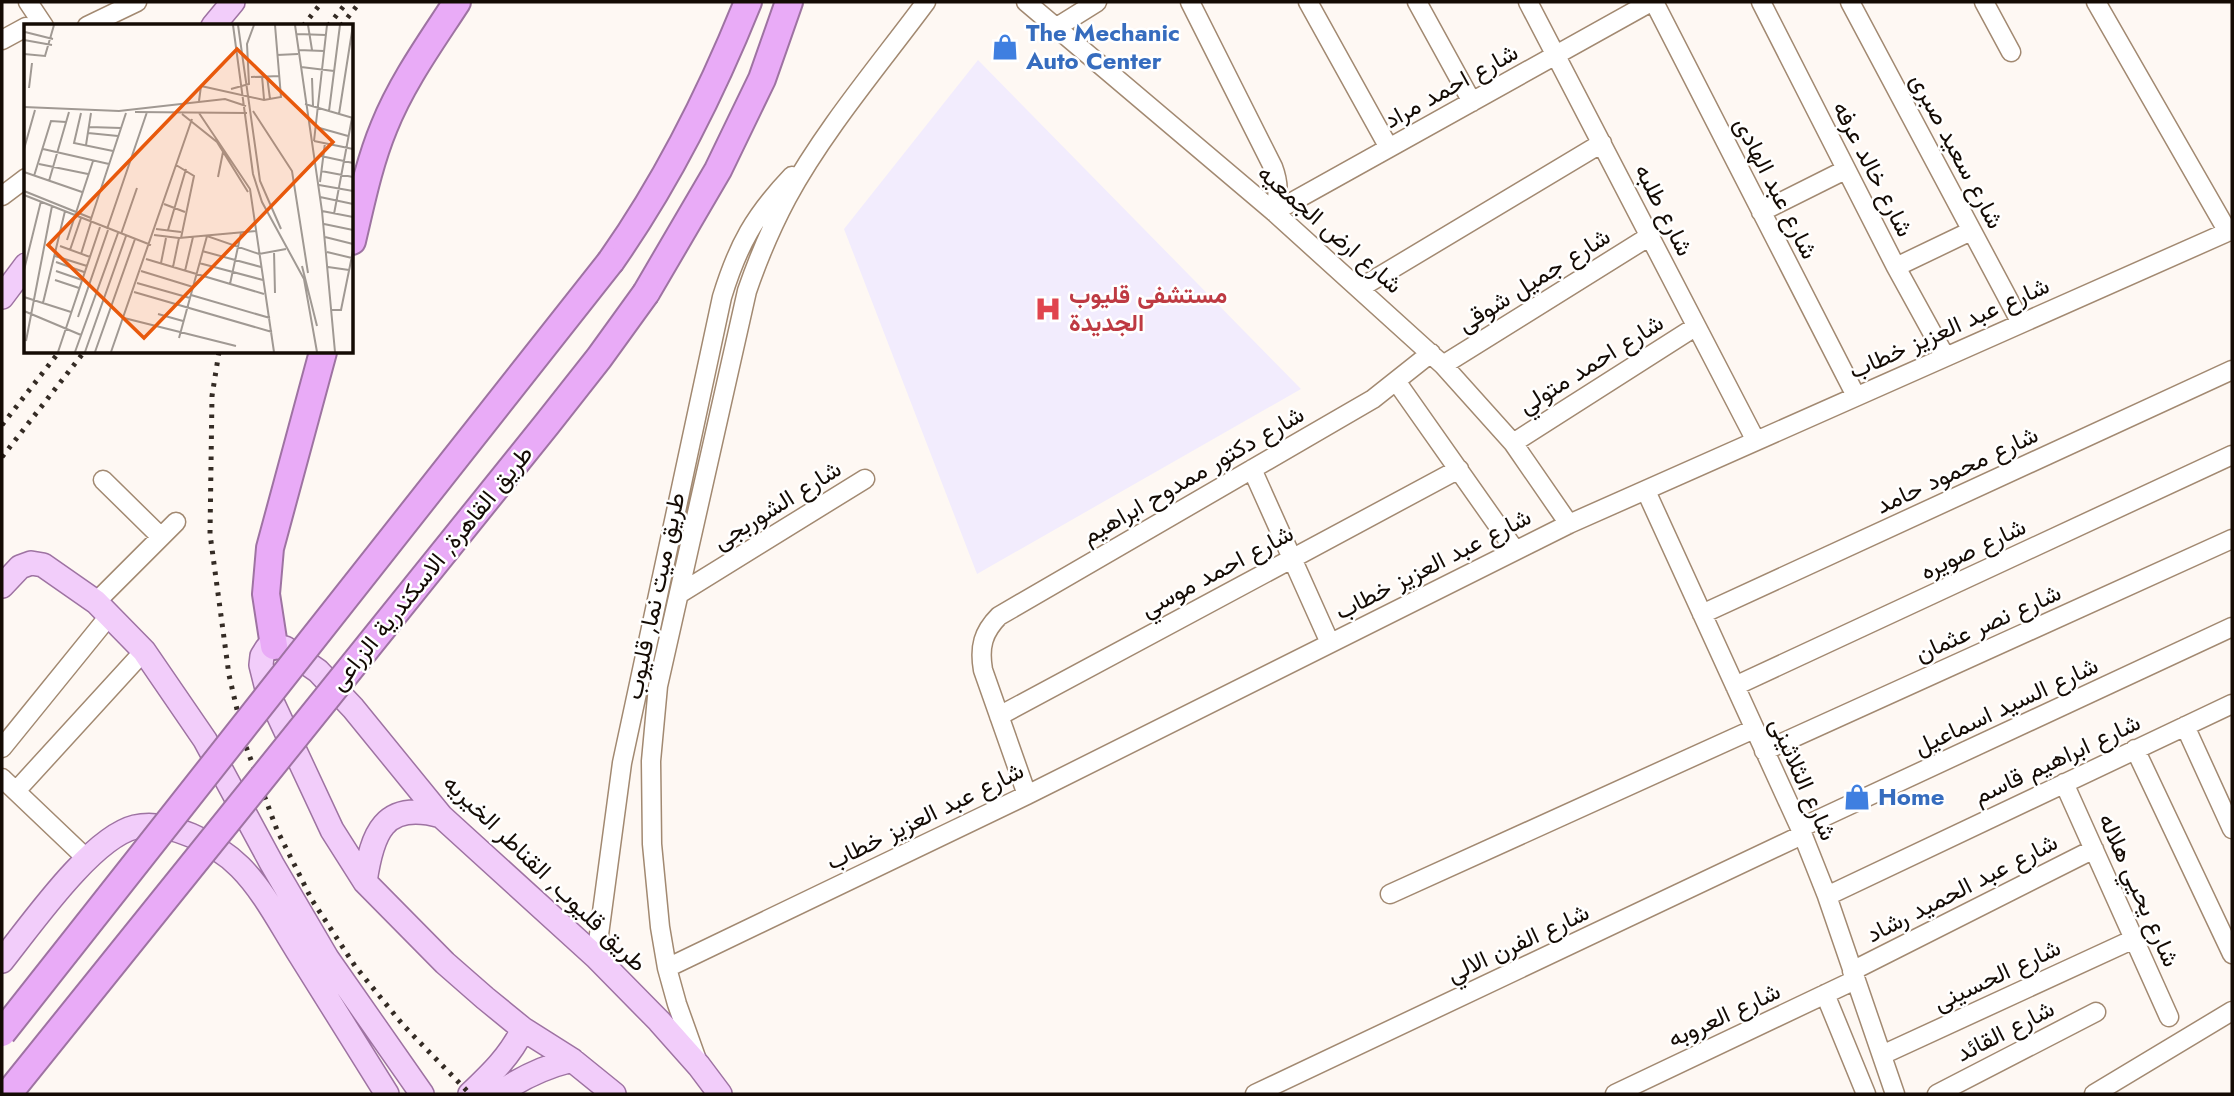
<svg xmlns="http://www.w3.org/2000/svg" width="2234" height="1096" viewBox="0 0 2234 1096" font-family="Jost,Vazirmatn,sans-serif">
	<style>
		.medical { fill: #f2ecfd }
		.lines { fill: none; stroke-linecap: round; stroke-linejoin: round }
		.minor-casing { stroke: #a28971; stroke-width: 21 }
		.major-casing { stroke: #9e73a2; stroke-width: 26 }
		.highway-casing { stroke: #9e73a2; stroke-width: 30 }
		.minor { stroke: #fff; stroke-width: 18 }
		.major { stroke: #f2cdfa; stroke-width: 23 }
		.highway { stroke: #e9abf7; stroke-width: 26 }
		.rail { stroke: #342b24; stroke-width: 5; stroke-dasharray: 3.5 7; stroke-linecap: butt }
		.highway-bridge-casing { stroke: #9e73a2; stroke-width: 30; stroke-linecap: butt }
		.highway-bridge { stroke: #e9abf7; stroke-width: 26 }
		.labels { text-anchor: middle; stroke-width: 5; stroke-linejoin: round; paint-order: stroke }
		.shop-label { font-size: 24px; font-weight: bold; fill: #366cbe; stroke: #fff; text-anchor: start }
		.street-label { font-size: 24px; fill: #140b04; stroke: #fff }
		.health-label { font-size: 24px; font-weight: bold; fill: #be3a42; stroke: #fff; text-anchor: start }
		.inset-road { fill: none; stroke: #a09993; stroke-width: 2 }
		.view { fill: #e8590c; fill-opacity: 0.15; stroke: #e8590c; stroke-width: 3.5 }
		.inset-edge { fill: none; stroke: #140b04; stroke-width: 3.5 }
	</style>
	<rect width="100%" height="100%" fill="#fef8f3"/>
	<!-- medical -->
	<path class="medical" d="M978,60L1301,389L977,574L844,229Z"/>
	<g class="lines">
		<!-- minor casing -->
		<g class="minor-casing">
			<path id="minor" d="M28,2L44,26
				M1026,2L1274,212L1443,365L1513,443L1569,524
				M1190,2L1273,167C1279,183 1279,195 1274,212
				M1308,2L1389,148
				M1417,2L1472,102
				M1528,2L1756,441
				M1654,2L1856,396
				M1761,2L1896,267L1945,356
				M1850,2L2021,323
				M1984,2L2011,52
				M2096,2L2228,232
				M87,26L137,2
				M1057,27L1097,2
				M2,40L26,27
				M2,196L26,178
				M1274,212L1651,2
				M1761,212L1845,170
				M1896,267L1971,231
				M1360,288L1602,143
				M1443,365L1650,236
				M1396,381L1515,550
				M1513,443L1695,327
				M1252,469L1330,643
				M103,480L161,537
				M1646,491L1800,828L1827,896L1895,1094
				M679,594L865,479
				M96,602L176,522
				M1702,614L2232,370
				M1735,686L2232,455
				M999,716L1459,469
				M2185,726L2232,829
				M2,748L109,616
				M2135,749L2232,954
				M1764,751L2232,539
				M2,778L86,858
				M2064,783L2169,1017
				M16,791L144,651
				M1027,795L983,670C979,647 983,632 999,616L1373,399L1431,353
				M1800,828L2232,627
				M1390,894L1754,729
				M1827,896L2232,704
				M596,957L622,763L722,297C738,245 754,216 792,176
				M667,968L1027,795L1569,524L2232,230
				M1852,971L2094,849
				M1825,994L1866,1094
				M1882,1055L2134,939
				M697,1060L677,1004L667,968L660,927L652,844L651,761L658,686L747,291C758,259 771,228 787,198C824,130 880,64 926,2
				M1255,1094L1802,835
				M1615,1094L1855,980
				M1937,1094L2096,1012
				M2094,1094L2232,1011"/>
		</g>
		<!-- major casing -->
		<g class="major-casing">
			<path id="major" d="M213,26L233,2
				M2,297L26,265
				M2,586L20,567L31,563L43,565L96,602L144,651L205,740L272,864L327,958L422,1094
				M365,882C372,834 383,800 441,816
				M2,961C31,925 91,838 135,827C168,819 217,844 240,867C263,890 280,923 297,950C327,998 357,1046 387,1094
				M470,1094C491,1074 510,1056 523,1029
				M498,1094C522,1077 544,1067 572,1060
				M614,1094L572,1060L523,1029L485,998L445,963L365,882L332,830L268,693L261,665L262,656L267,648L274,646L285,648L318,671L353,708L441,816L596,957L659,1021L699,1066L720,1094"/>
		</g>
		<!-- highway casing -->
		<g class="highway-casing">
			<path id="highway" d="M352,241C361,203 369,163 384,127C402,82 431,42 457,2
				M611,261C668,180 711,94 748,2
				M646,293L718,170L762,79L789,2
				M274,646L266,594L270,548L323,352"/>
		</g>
		<!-- minor -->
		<use href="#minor" class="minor"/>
		<!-- major -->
		<use href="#major" class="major"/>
		<!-- highway -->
		<use href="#highway" class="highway"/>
		<!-- rail -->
		<path class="rail" d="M303,26L322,2
			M328,26L347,2
			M341,26L360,2
			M219,352L212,396L210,534L229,675L245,744L277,830L312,900L355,966L403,1025L470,1094
			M2,425L59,352
			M2,457L84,352"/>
		<!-- highway-bridge casing -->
		<g class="highway-bridge-casing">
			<path id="highway-bridge" d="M2,1033L611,261
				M8,1094L547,424L599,358L646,293"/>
		</g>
		<!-- highway-bridge -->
		<use href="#highway-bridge" class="highway-bridge"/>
	</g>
	<!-- icons -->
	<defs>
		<g id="shop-bare" transform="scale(2.1)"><path d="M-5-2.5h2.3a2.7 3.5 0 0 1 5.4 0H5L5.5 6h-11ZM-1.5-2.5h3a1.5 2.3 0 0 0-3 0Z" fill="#3f7fe0" stroke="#fff" stroke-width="2.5" paint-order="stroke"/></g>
		<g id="hospital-bare" transform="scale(2.1)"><path d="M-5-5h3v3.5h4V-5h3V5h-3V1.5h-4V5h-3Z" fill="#e0444e" stroke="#fff" stroke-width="2.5" paint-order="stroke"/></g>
	</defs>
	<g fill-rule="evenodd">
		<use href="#shop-bare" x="1005" y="47"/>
		<use href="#hospital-bare" x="1048" y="309"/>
		<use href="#shop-bare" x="1857" y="797"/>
	</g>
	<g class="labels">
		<!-- shop labels -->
		<g class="shop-label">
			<text x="1026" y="41">The Mechanic<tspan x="1026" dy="28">Auto Center</tspan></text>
			<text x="1878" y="805">Home</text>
		</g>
		<!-- street labels -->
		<g class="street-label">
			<text transform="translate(1451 86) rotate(-29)" y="8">شارع احمد مراد</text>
			<text transform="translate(1957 151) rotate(62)" y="8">شارع سعيد صبرى</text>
			<text transform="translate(1873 169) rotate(63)" y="8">شارع خالد عرفه</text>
			<text transform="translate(1776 188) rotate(63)" y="8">شارع عبد الهادى</text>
			<text transform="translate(1664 210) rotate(63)" y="8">شارع طلبه</text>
			<text transform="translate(1330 229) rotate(41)" y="8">شارع ارض الجمعيه</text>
			<text transform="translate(1534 280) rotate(-32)" y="8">شارع جميل شوقى</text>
			<text transform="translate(1949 328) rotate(-24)" y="8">شارع عبد العزيز خطاب</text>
			<text transform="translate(1591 364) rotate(-32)" y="8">شارع احمد متولي</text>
			<text transform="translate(1957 470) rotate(-25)" y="8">شارع محمود حامد</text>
			<text transform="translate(1193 475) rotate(-30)" y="8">شارع دكتور ممدوح ابراهيم</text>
			<text transform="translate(777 505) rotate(-32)" y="8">شارع الشوربجى</text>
			<text transform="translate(1973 549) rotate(-25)" y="8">شارع صويره</text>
			<text transform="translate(1433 564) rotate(-27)" y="8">شارع عبد العزيز خطاب</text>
			<text transform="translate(431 568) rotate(-51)" y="8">طريق القاهرة, الاسكندرية الزراعى</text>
			<text transform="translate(1217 571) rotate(-28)" y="8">شارع احمد موسي</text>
			<text transform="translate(655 596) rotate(-78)" y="8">طريق ميت نما, قليوب</text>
			<text transform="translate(1988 623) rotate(-24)" y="8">شارع نصر عثمان</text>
			<text transform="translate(2006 706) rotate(-25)" y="8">شارع السيد اسماعيل</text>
			<text transform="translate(2057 759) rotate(-25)" y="8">شارع ابراهيم قاسم</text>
			<text transform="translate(1803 779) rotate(66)" y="8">شارع الثلاثينى</text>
			<text transform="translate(925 816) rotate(-26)" y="8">شارع عبد العزيز خطاب</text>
			<text transform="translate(545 873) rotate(44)" y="8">طريق قليوب, القناطر الخيريه</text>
			<text transform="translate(1962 888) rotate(-27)" y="8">شارع عبد الحميد رشاد</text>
			<text transform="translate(2139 890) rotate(66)" y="8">شارع يحيي هلاله</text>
			<text transform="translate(1518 943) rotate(-25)" y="8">شارع الفرن الالي</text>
			<text transform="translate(1997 975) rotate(-25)" y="8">شارع الحسينى</text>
			<text transform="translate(1724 1015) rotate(-25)" y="8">شارع العروبه</text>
			<text transform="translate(2005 1031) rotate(-27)" y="8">شارع القائد</text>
		</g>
		<!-- health labels -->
		<g class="health-label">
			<text x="1069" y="303">مستشفى قليوب<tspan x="1069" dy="28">الجديدة</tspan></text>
		</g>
	</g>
	<!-- overview -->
	<g transform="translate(24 24)">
		<rect width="329" height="329" fill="#fef8f3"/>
		<path class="inset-road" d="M209,1L229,150L238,178L280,255L293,328M214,1L236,157L257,205M271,1L298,187L311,328M284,1L288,26M1,8L29,15M273,10L302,11M0,16L28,21M274,26L300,27M0,30L21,32L30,1M253,31L274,30M277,43L310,47M238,52L240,75M243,52L246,75M227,53L256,52M288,54L289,82M5,64L8,39M207,65L225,60L223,20L230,1M175,77L177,62L240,76L257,73L251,1M281,80L329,94M0,83L95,87L201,75L222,82M229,87L268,147L284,249M305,87L316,1M111,88L223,89M57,89L50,119L89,127M175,89L226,165L250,328M158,90L193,118L224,168M315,90L329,1M65,103L97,104M292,103L324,112M64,109L94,112M290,117L303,1M290,117L329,125M62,121L67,89M0,125L11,86M19,125L85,140M297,132L329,139M15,140L64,150M152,141L170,152L157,214M297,147L329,153M0,148L58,168M10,152L27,97L42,98M194,153L199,128M25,157L45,88M296,158L301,119M295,161L329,167M0,167L67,194M0,171L127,221M296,173L329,180M140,180L161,188M298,187L329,193M310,190L328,94M66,198L102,89M300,200L329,206M83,205L123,88M132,205L157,208M144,206L162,145M97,210L113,164M130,211L155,214L232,207M301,213L329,220M43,216L69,137M36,222L66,233M46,226L57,194M178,227L237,243M250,227L251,269M303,228L328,234M57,230L67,198M31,232L63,242M122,235L240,270M32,238L60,248M137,239L142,214M175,239L239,256M278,242L293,302M149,243L155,214M304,243L325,246M0,246L17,177M32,247L58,256M117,247L169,263M161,247L169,213M31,256L55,264M113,259L166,274M206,260L217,209M110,268L248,308M167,271L246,294M0,273L47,288M19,279L41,187M308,286H317L329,227M0,287L57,311M134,290L159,297M54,293L84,206M100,294L212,322M155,314L183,212L235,230L262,225M2,317L28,182M34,328L76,203M51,328L94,209M61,328L102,212M71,328L111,215M87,328L168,95"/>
		<path class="view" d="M213,25L309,118L120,314L24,221Z"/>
		<rect width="329" height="329" class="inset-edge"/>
	</g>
	<!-- border -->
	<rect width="2234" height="1096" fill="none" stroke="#140b04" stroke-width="7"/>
</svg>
